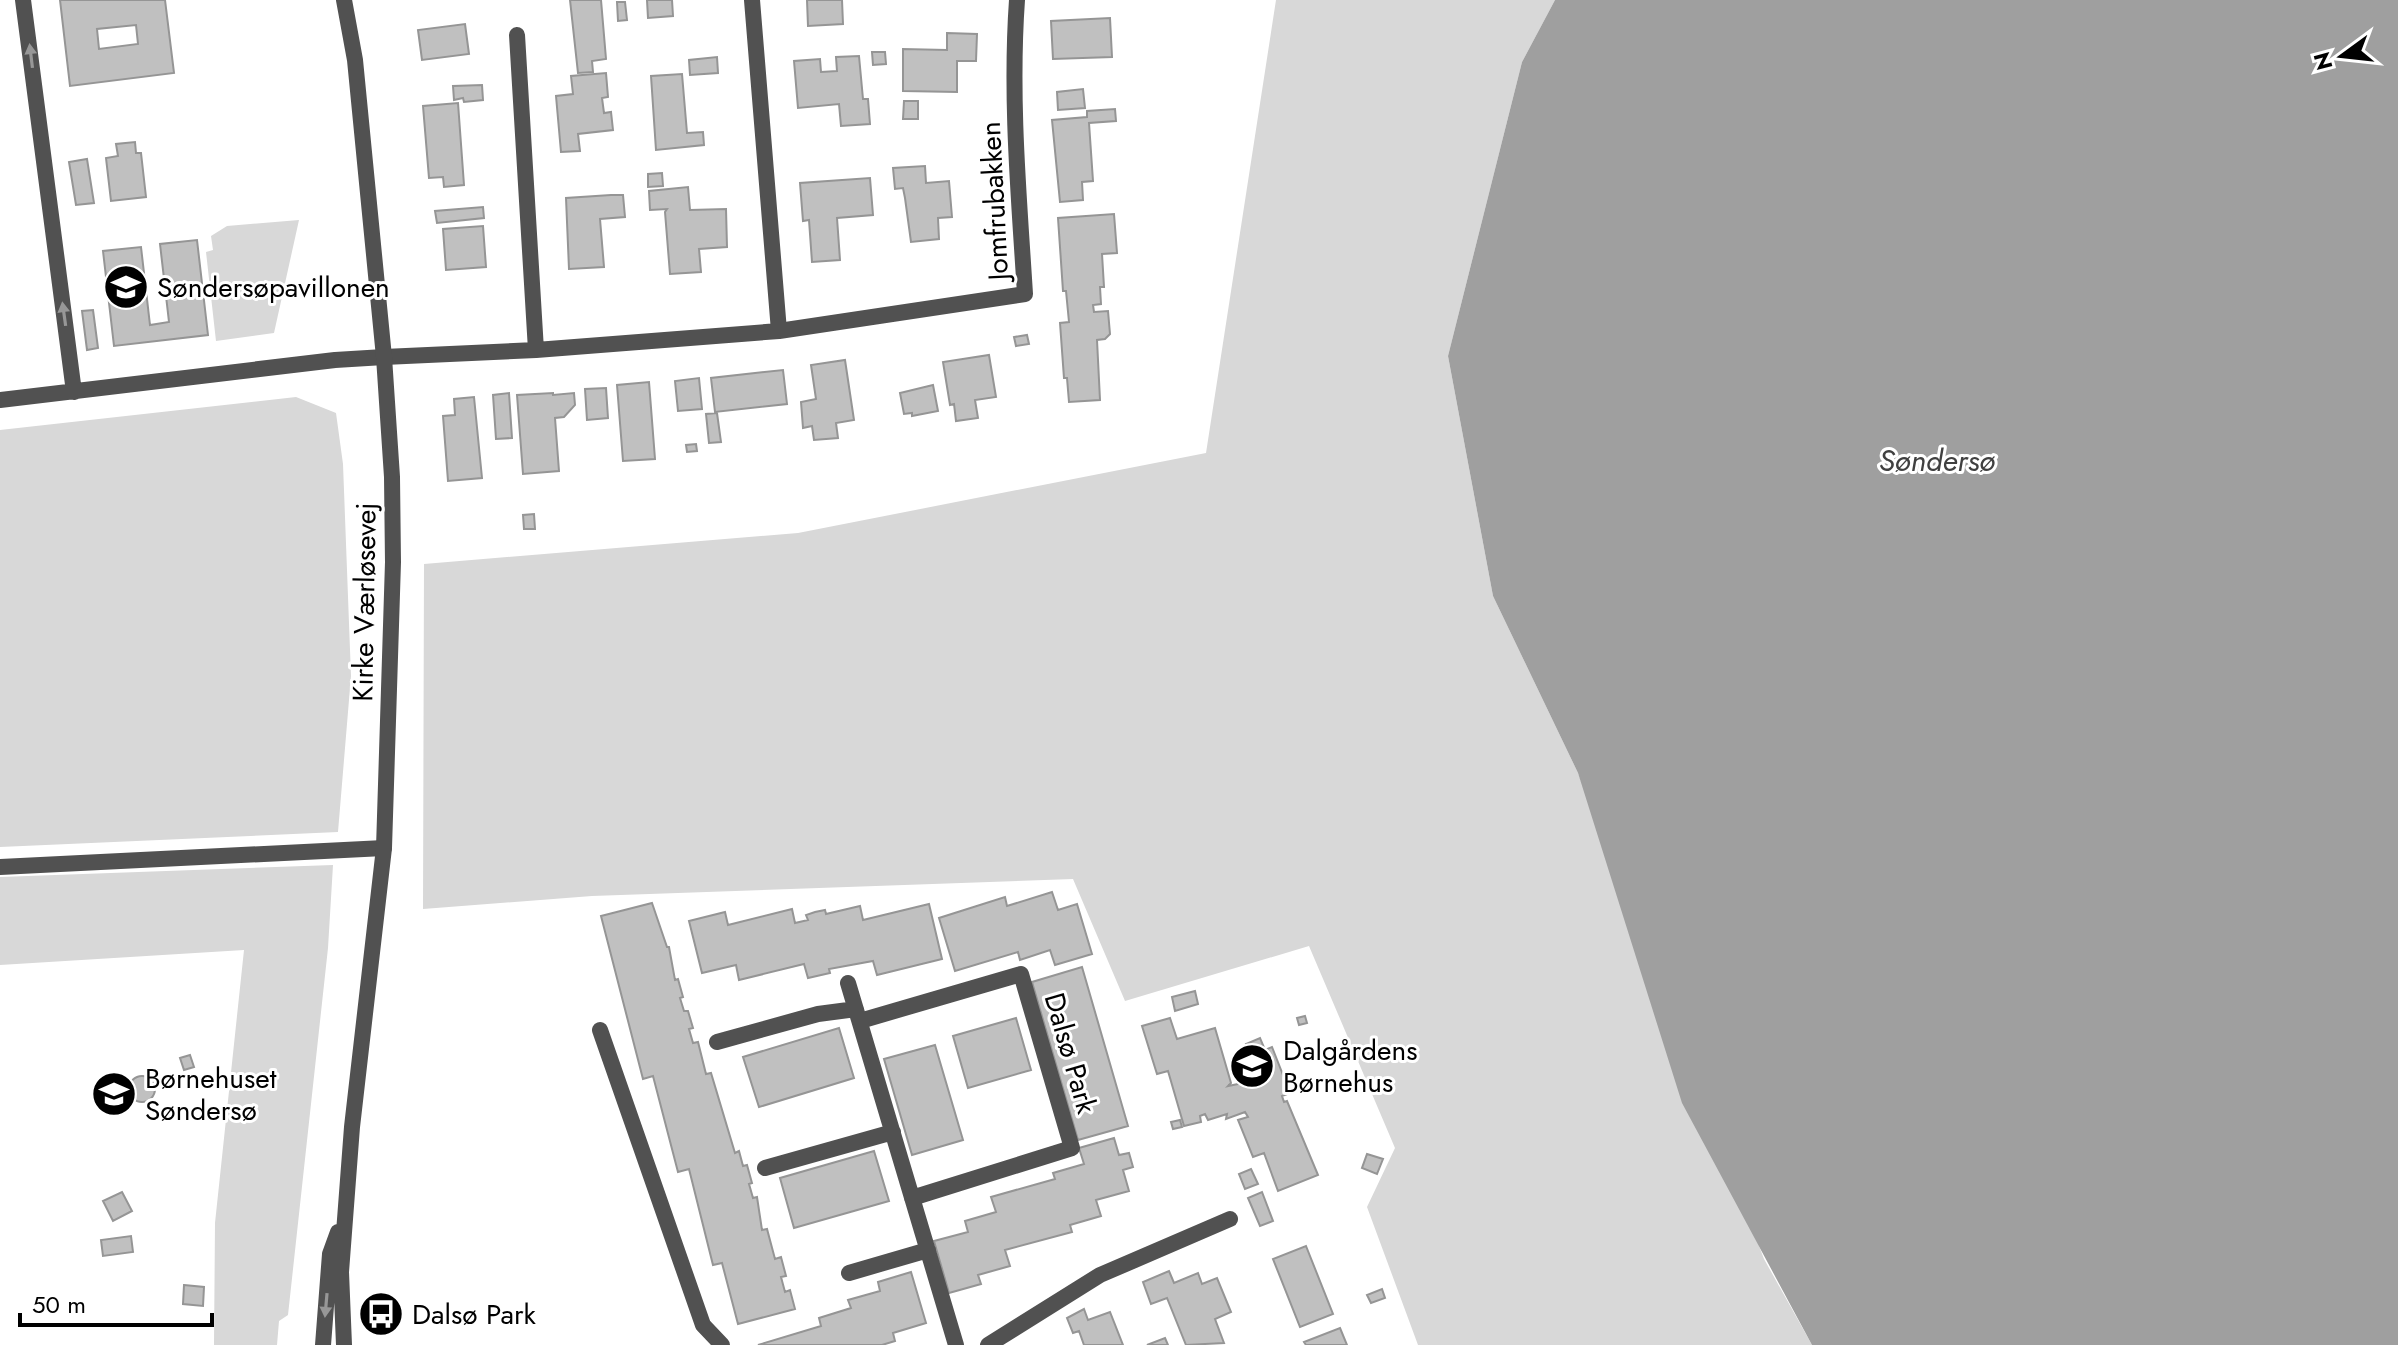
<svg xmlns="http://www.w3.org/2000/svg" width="2398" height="1345" viewBox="0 0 2398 1345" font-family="Jost,sans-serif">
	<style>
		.green { fill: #d8d8d8 }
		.water { fill: #9f9f9f }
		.building { fill: #c0c0c0; stroke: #959595; stroke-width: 2; fill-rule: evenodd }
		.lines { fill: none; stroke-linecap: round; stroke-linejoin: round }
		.service { stroke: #515151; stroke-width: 16 }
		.minor { stroke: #515151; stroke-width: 16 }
		.tertiary { stroke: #515151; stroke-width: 16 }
		.oneway { fill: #979797 }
		.labels { text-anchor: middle; stroke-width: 6; stroke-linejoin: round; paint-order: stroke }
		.street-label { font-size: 28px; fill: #000; stroke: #fff }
		.poi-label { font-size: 28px; fill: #000; stroke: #fff; text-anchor: start }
		.water-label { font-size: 30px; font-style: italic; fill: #404040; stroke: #fff }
	</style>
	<rect width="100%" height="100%" fill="#fff"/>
	<!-- green -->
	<path class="green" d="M1276,0H1555L1522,62L1448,356L1493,596L1578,773L1764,1259L1812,1345H1418L1367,1207L1395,1148L1309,946L1125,1001L1073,879L592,896L423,909L424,564L798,533L1206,453Z
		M299,220L274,333L216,341L206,252L213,250L211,236L227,226Z
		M296,397L336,413L343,464L351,676L338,832L0,847V430Z
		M333,865L328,948L288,1315L279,1321L277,1345H214L215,1223L244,950L0,965V877Z"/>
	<!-- water -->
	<path class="water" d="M1555,0H2398V1345H1812L1682,1103L1578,773L1493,596L1448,356L1522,62Z"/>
	<!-- building -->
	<path class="building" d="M60,0H165L174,73L70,86ZM136,25L138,44L99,49L97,29Z
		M570,0H601L606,59L592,61L593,72L578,73Z
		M647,0H672L673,16L648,18Z
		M807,0H842L843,24L808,26Z
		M617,2H625L627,20L618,21Z
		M1110,18L1112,57L1053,59L1051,21Z
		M465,24L469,54L422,60L418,30Z
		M947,33L977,34L976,61H957V92L903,91V49L947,50Z
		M872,52H885L886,64L873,65Z
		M859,56L863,99H868L870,124L841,126L839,104L798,108L794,61L820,59L821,72L837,71L836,57Z
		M717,57L718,73L690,75L689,60Z
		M606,73L608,97L602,98L604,113L611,112L613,130L578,134L580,151L561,152L556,96L573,94L571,76Z
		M682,74L687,133L703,132L704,145L656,150L651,76Z
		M482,85L483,100L464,102L463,98L454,100L453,86Z
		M1083,89L1085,108L1058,110L1057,92Z
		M904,101H918V119H903Z
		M458,103L464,185L444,187L443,177L429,178L423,106Z
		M1115,109L1116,121L1089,123L1093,181L1082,182L1083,200L1060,202L1052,120L1087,117V111Z
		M135,142L136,153H141L146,197L111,201L106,158L118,156L116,144Z
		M87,159L94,203L76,205L69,162Z
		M925,166L926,183L949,181L952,217L938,218L939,239L911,242L905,198L903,188L895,189L893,168Z
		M662,173L663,186L648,187V174Z
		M870,178L873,215L837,218L840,260L812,262L809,220L803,221L800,183Z
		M688,187L690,210L726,209L727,247L699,249L701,272L670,274L665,212L667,209L650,210L649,191Z
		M611,195H623L625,217L600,219L604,267L569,269L566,198Z
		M483,207L484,218L437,223L435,211Z
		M1114,214L1117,253L1102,254L1104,287H1100L1101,304L1093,305L1094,312L1108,311L1110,334L1105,339L1097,340L1100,400L1069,402L1067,378H1064L1060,323L1069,322L1066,291H1063L1058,218Z
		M483,226L486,267L446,270L443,229Z
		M197,240L208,335L114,346L103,251L141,247L150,325L169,322L160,244Z
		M93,310L98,348L87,350L82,311Z
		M1027,335L1029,344L1016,346L1014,337Z
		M989,355L996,397L975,400L978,418L956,421L954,404L950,405L943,362Z
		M845,360L854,420L836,423L838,438L814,440L812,426L803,428L801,402L816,399L811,365Z
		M783,370L787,404L715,412L711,378Z
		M699,378L702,409L678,411L675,381Z
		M649,382L655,459L623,461L617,385Z
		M933,385L938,411L912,416V413L904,414L900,393Z
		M606,388L608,418L587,420L585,389Z
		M509,393L512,438L496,439L493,395Z
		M553,393V395L574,393L575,405L564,417L555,418L559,471L523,474L517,395Z
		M474,397L482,478L448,481L443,416L455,415L454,399Z
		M717,413L721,442L709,443L706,414Z
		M696,444L697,451L687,452L686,445Z
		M534,514L535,529H524L523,515Z
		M1052,892L1058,910L1077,904L1092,954L1055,965L1050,950L1020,960L1018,952L955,971L939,918L1005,897L1007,906Z
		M652,903L667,947H669L675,980L678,979L683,997L680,998L684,1011H688L693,1028L689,1029L693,1043L698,1042L706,1074L711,1073L735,1153L739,1151L743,1166L747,1165L752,1183L749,1184L753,1198L757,1197L762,1230L767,1229L775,1259L781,1257L786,1276L781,1277L785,1292L790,1290L795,1309L738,1324L722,1263L713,1265L689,1169L678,1172L653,1076L643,1079L601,916Z
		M929,904L942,959L877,975L873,961L829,969L830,973L808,978L804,964L739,980L736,965L702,973L689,921L725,912L728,925L792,909L795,923L808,920L806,915L815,912L825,910L826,914L860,906L863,920Z
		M1082,967L1128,1126L1078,1140L1032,982Z
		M1195,991L1198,1004L1175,1011L1172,997Z
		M1305,1016L1307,1023L1299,1025L1297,1018Z
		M1016,1018L1031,1070L968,1088L953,1036Z
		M1170,1018L1177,1039L1215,1028L1231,1083L1228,1086L1248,1082L1247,1078L1257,1075L1246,1044L1260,1038L1265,1050L1272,1047L1290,1093L1282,1096L1284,1102L1287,1101L1318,1175L1278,1191L1264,1153L1253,1157L1238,1120L1248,1117L1245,1112L1226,1119L1227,1114L1208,1120L1205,1114L1200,1116L1201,1122L1184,1126L1168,1071L1157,1074L1142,1026Z
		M839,1028L854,1078L759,1107L743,1057Z
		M935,1045L963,1140L912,1155L884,1059Z
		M190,1055L194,1067L184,1070L180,1058Z
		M129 1089a13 13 0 1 1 26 0a13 13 0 1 1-26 0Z
		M1180,1120L1182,1127L1173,1129L1171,1122Z
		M1114,1138L1119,1155L1129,1153L1133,1167L1123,1170L1129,1191L1096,1200L1101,1216L1070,1225L1072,1232L1005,1250L1010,1266L978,1275L981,1284L949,1293L934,1241L968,1232L965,1221L996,1212L991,1197L1055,1179L1053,1173L1084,1164L1079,1148Z
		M874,1151L889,1201L794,1228L780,1178Z
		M1367,1154L1383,1159L1377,1174L1362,1168Z
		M1251,1169L1258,1184L1245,1189L1239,1174Z
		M122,1192L132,1211L113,1221L103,1201Z
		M1262,1192L1273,1221L1260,1226L1248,1198Z
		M131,1236L133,1252L103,1256L101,1240Z
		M1306,1246L1333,1314L1300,1327L1273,1259Z
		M1169,1271L1174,1283L1198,1273L1202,1284L1217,1278L1231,1312L1215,1319L1224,1343L1186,1345L1167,1298L1151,1304L1143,1282Z
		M911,1272L926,1323L893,1333L895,1341L882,1345H758L821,1326L819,1318L851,1308L848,1300L880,1291L878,1282Z
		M184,1285L204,1287L203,1306L183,1304Z
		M1382,1289L1385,1298L1371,1303L1367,1295Z
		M1084,1309L1088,1320L1110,1312L1123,1345H1084L1079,1331L1073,1333L1067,1318Z
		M1340,1328L1347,1345H1306L1304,1342Z
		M1165,1338L1168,1345H1147Z"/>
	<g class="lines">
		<!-- service -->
		<path class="service" d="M23,0L74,392
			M0,400L335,360L384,357
			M0,867L384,848"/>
		<!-- minor -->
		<path class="minor" d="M752,0L779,331
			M517,35L536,350
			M384,357L536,350L779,331L1025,294C1019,197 1010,98 1017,0
			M848,983L956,1345
			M860,1021L1021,974L1072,1148L912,1198
			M600,1030L703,1325L722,1345
			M717,1042L818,1014L856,1009
			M765,1168L893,1132
			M849,1273L928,1250
			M988,1345L1100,1275L1230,1219"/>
		<!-- tertiary -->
		<path class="tertiary" d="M344,0L355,60L384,357L392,477L393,562L384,848L352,1127L341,1272L344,1345
			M323,1345L330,1254L338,1232"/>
	</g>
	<!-- one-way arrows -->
	<defs><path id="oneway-solid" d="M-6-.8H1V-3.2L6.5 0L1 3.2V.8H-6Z" transform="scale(2)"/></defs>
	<g class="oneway">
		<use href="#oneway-solid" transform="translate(31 56) rotate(-97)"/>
		<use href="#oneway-solid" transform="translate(64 314) rotate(-98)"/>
		<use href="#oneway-solid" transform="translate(326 1305) rotate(95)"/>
	</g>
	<!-- icons -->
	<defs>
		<g id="school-disc" transform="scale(2.3)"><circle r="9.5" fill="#000" stroke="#fff"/><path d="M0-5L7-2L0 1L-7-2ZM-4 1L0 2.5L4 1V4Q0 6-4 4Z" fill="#fff"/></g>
		<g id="bus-disc" transform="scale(2.3)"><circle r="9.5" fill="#000" stroke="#fff"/><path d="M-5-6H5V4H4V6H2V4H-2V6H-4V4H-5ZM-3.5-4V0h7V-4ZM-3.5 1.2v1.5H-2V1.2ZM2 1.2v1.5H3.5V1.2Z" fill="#fff"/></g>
	</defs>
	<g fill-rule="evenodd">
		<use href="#school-disc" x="126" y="287"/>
		<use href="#school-disc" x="1252" y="1066"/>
		<use href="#school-disc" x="114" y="1094"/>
		<use href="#bus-disc" x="381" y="1314"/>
	</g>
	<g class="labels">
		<!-- street labels -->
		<g class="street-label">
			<text transform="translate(994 201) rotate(-93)" y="10">Jomfrubakken</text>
			<text transform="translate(364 602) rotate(-89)" y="10">Kirke Værløsevej</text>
			<text transform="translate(1071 1053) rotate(74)" y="10">Dalsø Park</text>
		</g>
		<!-- poi labels -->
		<g class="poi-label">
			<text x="157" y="297">Søndersøpavillonen</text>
			<text x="1283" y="1060">Dalgårdens<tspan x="1283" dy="32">Børnehus</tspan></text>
			<text x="145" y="1088">Børnehuset<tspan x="145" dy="32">Søndersø</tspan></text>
			<text x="412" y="1324">Dalsø Park</text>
		</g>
		<!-- water labels -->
		<g class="water-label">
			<text x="1937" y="471">Søndersø</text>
		</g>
	</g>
	<!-- north arrow -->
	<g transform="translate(2342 56) rotate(255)" stroke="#ffffff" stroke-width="6" paint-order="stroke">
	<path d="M0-6L14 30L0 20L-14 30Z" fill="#000000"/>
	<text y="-12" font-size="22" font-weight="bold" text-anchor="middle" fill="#000000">N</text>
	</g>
	<!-- scale -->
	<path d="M20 1313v12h192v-12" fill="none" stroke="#000000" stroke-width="4"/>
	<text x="32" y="1313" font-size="24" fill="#000000" stroke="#ffffff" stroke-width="6" paint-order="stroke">50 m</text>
</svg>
